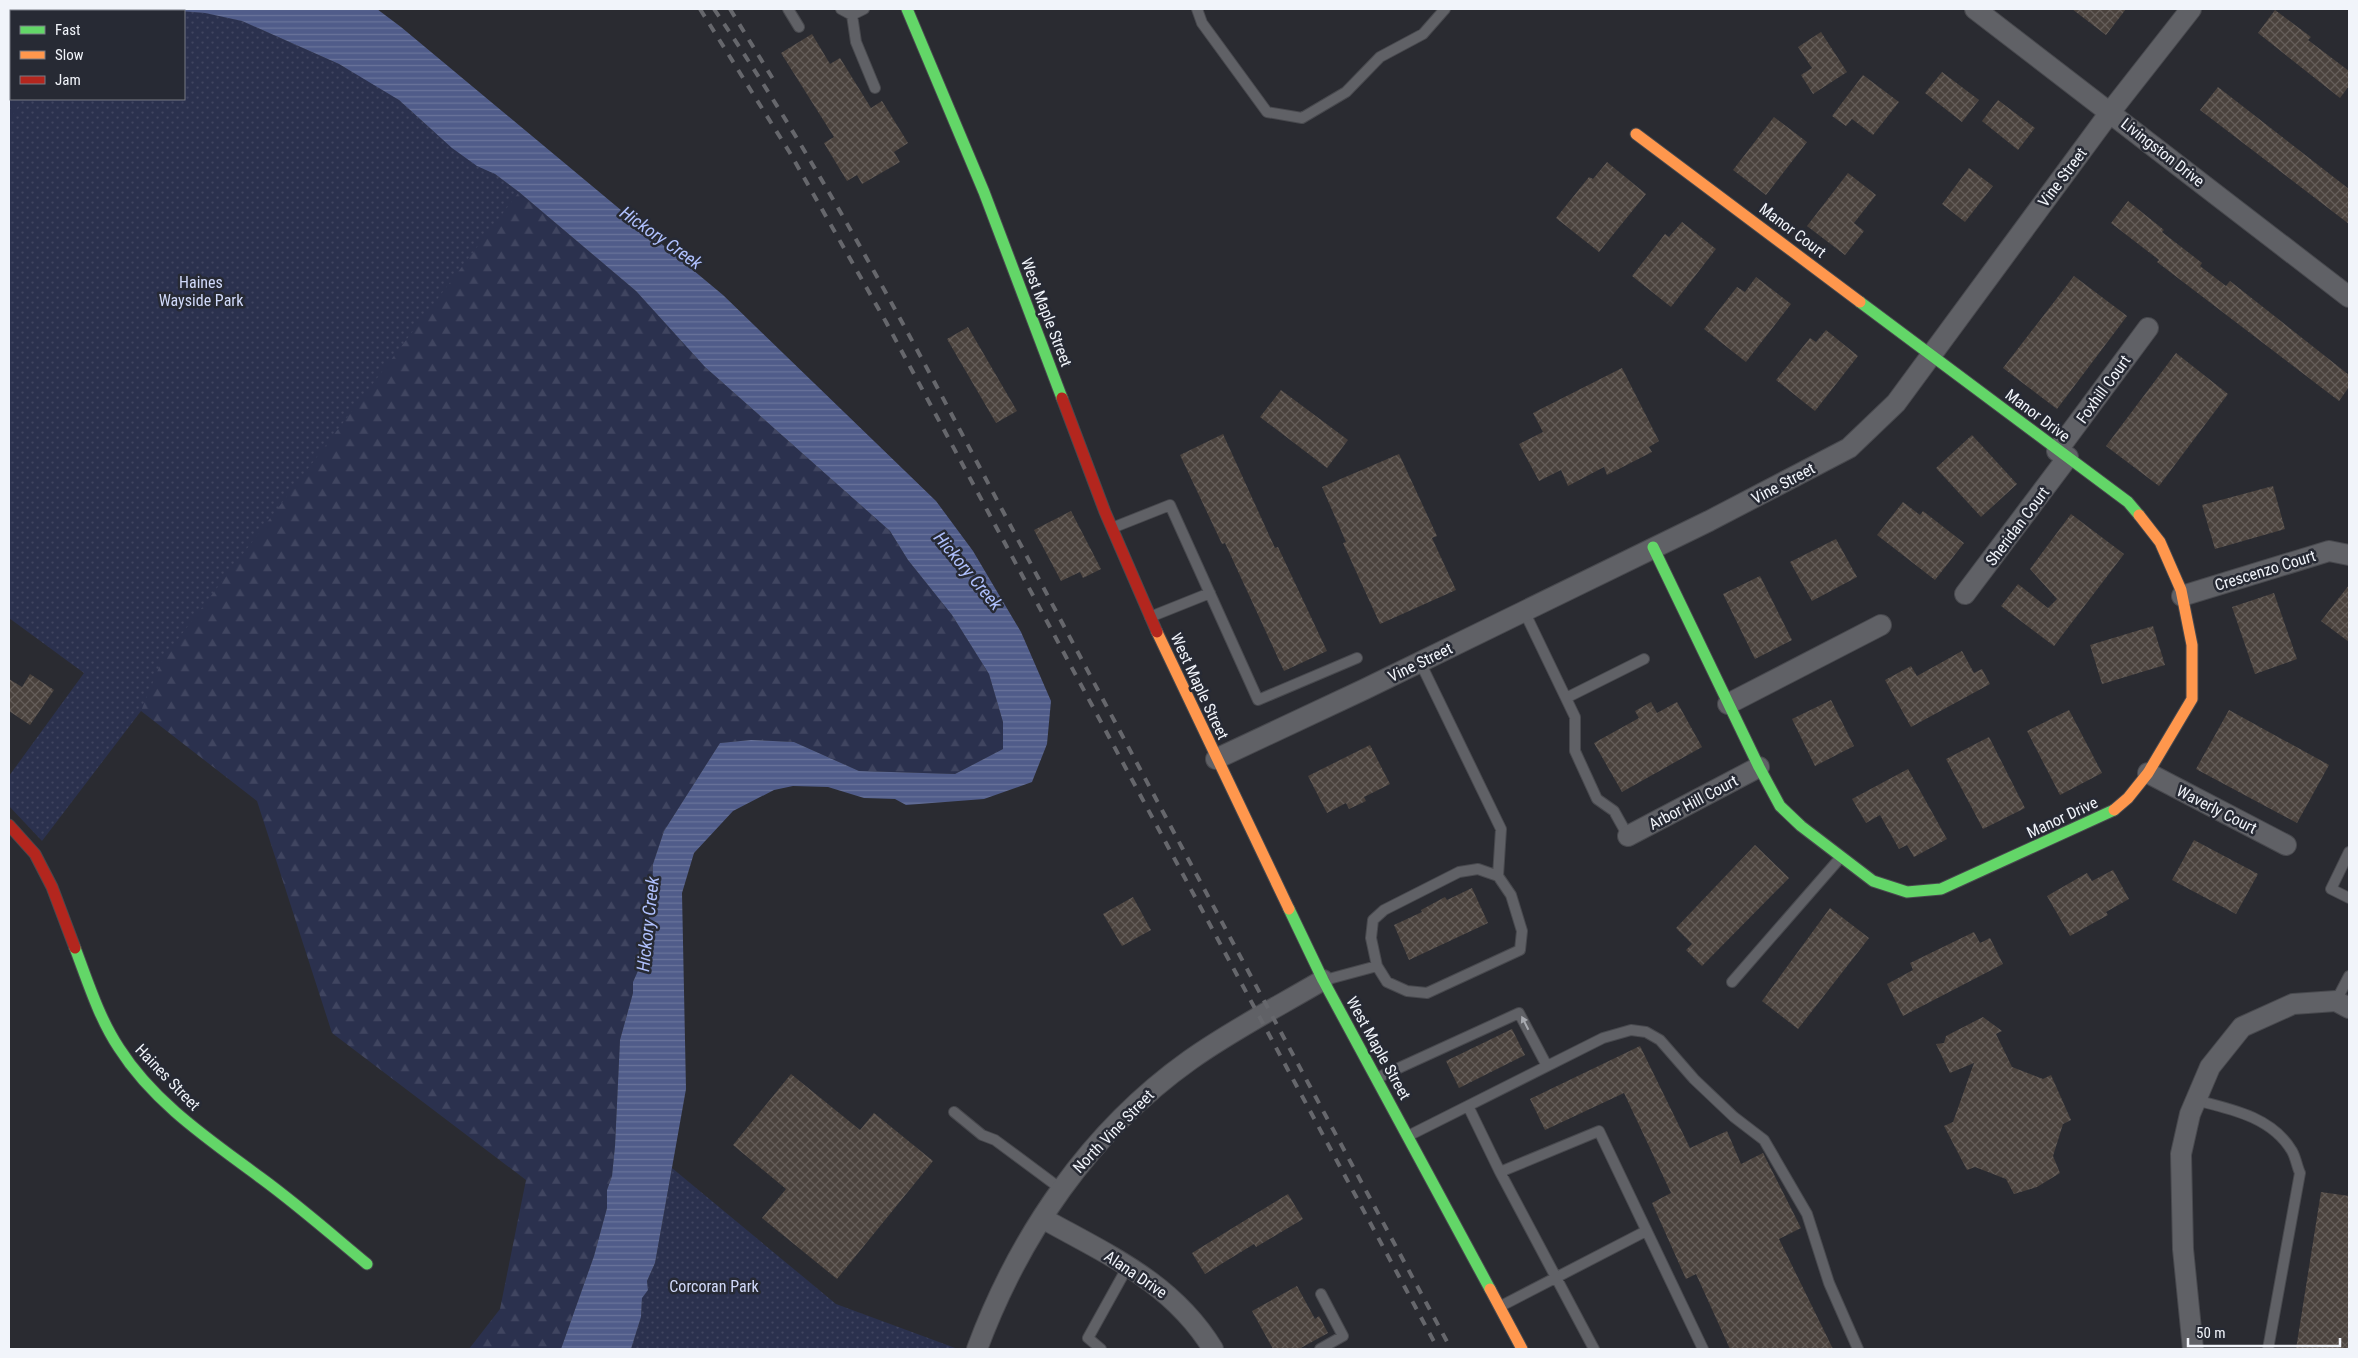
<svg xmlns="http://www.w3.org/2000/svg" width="2358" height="1358" viewBox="0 0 2358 1358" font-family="'Roboto Condensed',sans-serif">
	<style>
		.forest { fill: url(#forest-firs) }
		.park { fill: url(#park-dots) }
		.water { fill: url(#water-rules) }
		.building { fill: url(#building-cross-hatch) }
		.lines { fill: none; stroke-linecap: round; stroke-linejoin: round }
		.lane-casing { stroke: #48494e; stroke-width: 12 }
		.street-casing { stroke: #48494e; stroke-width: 22 }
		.fast-casing { stroke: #48494e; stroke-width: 13 }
		.slow-casing { stroke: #48494e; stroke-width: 13 }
		.jam-casing { stroke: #48494e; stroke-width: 13 }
		.lane { stroke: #606166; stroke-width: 10 }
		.street { stroke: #606166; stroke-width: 20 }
		.fast { stroke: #63d668; stroke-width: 11 }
		.slow { stroke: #ff974d; stroke-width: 11 }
		.jam { stroke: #b3261e; stroke-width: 11 }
		.rail { stroke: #66676c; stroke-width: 4; stroke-dasharray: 9 9; stroke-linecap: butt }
		.oneway { fill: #a8aab0 }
		.labels { text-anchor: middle; stroke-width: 5; stroke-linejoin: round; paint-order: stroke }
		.street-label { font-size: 16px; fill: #f1f4fa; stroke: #272a34 }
		.park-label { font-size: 16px; fill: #d1dafa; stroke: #272a34 }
		.water-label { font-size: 18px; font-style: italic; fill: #afc0fd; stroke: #272a34 }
	</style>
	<defs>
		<pattern id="forest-firs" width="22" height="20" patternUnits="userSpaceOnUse" patternTransform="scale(1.25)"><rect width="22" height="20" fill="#2b314e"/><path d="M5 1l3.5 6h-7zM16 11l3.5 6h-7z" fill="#404560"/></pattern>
		<pattern id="park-dots" width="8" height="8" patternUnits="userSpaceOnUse" patternTransform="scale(1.25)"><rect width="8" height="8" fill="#2b314e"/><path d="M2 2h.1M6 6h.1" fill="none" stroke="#404560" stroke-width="1.8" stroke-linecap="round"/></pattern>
		<pattern id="water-rules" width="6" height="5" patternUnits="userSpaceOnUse" patternTransform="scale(1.25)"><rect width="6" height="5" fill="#505c8a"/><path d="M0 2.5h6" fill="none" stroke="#6a749b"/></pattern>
		<pattern id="building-cross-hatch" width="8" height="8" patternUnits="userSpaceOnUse" patternTransform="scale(1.25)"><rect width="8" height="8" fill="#4a423d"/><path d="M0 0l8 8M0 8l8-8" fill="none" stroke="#655e5a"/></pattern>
	</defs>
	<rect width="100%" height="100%" fill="#2a2b31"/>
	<!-- forest -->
	<path class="forest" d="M9,9H155L205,13L242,21L339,64L519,192L636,291L705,367L890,531L908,560L952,615L989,674L1003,722V749L955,774L859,771L794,742L751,740L720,743L664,831L653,864L652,901L641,964L633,982V993L620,1040L615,1146L612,1176L607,1190V1208L594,1256L561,1349H469L500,1309L526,1180L332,1033L257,801L141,711L132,692L184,99V11H11V99H49L9,153Z"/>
	<!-- park -->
	<path class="park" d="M88,9L170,10L205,13L242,21L361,75L399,100L452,148L475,165L495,174L519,192L162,660L141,711L42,841L9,806V776L84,673L9,618V120L23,99H184V11H86Z
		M672,1168L836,1304L958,1349H631L641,1317L642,1297L648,1290L647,1281L655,1263Z"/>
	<!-- water -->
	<path class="water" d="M155,9H377L401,27L723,295L936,501L973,551L1021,632L1051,701L1047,744L1032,782L984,799L906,805L895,799L864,798L828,787L793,786L774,790L733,811L694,853L682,893L686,1089L655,1263L647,1281L648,1290L642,1298L641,1317L631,1349H561L594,1256L607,1208V1190L612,1176L615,1146L620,1040L633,993V982L641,964L652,901L653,864L664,831L720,743L751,740L794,742L859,771L955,774L1003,749V722L989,674L952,615L908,560L890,531L705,367L636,291L519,192L495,174L477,166L452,148L399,100L339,64L242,21L205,13Z"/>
	<!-- building -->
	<path class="building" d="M2072,9H2126L2106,35Z
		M2275,10L2311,37L2308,40L2349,71V86L2340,98L2258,33Z
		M1821,32L1847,72L1813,94L1801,75L1812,68L1798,47Z
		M812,34L830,64L840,58L871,108L882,101L908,143L894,152L900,162L862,184L857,175L847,181L824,143L834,137L781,53Z
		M1942,72L1979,100L1962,122L1925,93Z
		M1863,75L1899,102L1873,135L1852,119L1846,126L1832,116Z
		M2218,87L2349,189V224L2200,110Z
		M1998,100L2035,128L2018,150L1982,121Z
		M1774,117L1807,142L1766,195L1733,170Z
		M1607,162L1646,194L1599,252L1556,218L1589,177L1593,179Z
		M1969,168L1993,186L1965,222L1942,204Z
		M1848,173L1876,195L1854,223L1864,231L1845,255L1807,226Z
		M2128,201L2164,230L2162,232L2202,263L2200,266L2226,286L2230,281L2349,375V387L2339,401L2157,262L2159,260L2111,223Z
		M1682,222L1716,249L1671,307L1632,276L1665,234L1669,237Z
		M2074,276L2127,316L2057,409L2003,368Z
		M1756,277L1791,304L1746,362L1704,329L1737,287L1745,292Z
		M968,327L1017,411L996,423L947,339Z
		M1826,330L1858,356L1815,411L1776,380L1810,338L1816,342Z
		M2176,353L2228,394L2159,486L2106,446Z
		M1622,368L1659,441L1649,447L1652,452L1607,475L1604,467L1568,486L1561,470L1539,481L1519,444L1543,432L1533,413Z
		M1281,390L1348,440L1327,468L1260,417Z
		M1223,434L1275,548L1278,547L1327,651L1284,671L1225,543L1222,544L1180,455Z
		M1972,435L2017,484L1981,517L1936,468Z
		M1399,454L1437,536L1432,538L1456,590L1380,624L1343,543L1346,542L1322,487Z
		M2273,486L2285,529L2215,549L2202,505Z
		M1903,502L1920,515L1923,511L1964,543L1935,580L1877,535Z
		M1071,511L1101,569L1083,578L1080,572L1061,581L1034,530Z
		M2071,514L2124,554L2054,646L2001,606L2018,584L2048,608L2057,599L2030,569Z
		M1836,539L1857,577L1812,601L1790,562Z
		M1760,576L1792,640L1755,659L1723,594Z
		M2349,585V642L2321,621Z
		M2274,593L2297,659L2255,674L2232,607Z
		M2153,626L2165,665L2102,684L2090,645Z
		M1962,651L1974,673L1982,669L1990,684L1911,727L1885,680L1911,666L1917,676Z
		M30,674L54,690L30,725L9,711V679L22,687Z
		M1831,700L1854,746L1815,766L1792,719Z
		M1651,702L1657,713L1677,702L1702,747L1622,792L1594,743L1639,718L1635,711Z
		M2069,710L2102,773L2060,795L2027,731Z
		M2229,710L2329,765L2297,823L2196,769Z
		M1989,737L2025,808L1983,829L1946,759Z
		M1370,745L1390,784L1364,797L1366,801L1349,809L1346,803L1327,813L1308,776Z
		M1908,769L1947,839L1914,857L1907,845L1899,849L1880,815L1866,823L1852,799Z
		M2194,840L2258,874L2236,914L2172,880Z
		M1755,845L1789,878L1702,966L1686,950L1692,944L1676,928Z
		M2113,870L2129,899L2106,912L2108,915L2070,936L2047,896L2087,873L2092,881Z
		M1472,888L1488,923L1409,960L1394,925L1422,912L1421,910L1445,897L1447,900Z
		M1133,897L1151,930L1122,946L1103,914Z
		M1830,908L1869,938L1798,1029L1762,1001Z
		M1974,932L1980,943L1990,938L2003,964L1903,1016L1887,984L1913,970L1910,963Z
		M1983,1017L2002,1031L1996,1034L2012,1067L2043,1079L2051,1075L2071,1120L2063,1124L2053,1156L2060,1173L2037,1187L2014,1194L2006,1179L1975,1167L1967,1170L1944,1126L1953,1122L1974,1063L1950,1073L1936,1044L1944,1043L1946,1036Z
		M1512,1029L1525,1055L1459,1088L1446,1061Z
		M1640,1046L1690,1148L1727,1131L1741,1164L1763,1153L1801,1228L1779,1239L1833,1349H1730L1696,1274L1686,1279L1652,1203L1671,1193L1624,1093L1545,1130L1530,1099Z
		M791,1074L860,1130L874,1113L933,1161L837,1279L762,1218L786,1189L733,1145Z
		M2321,1192L2349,1196V1349H2296Z
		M1288,1194L1303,1219L1256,1247L1254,1244L1205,1274L1192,1253Z
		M1297,1286L1315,1319L1319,1316L1328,1333L1299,1349H1273L1252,1311Z"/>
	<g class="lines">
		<!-- lane casing -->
		<g class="lane-casing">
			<path id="lane" d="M788,9L799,27
				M841,9L852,15L864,9
				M1197,9L1202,23L1267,112L1302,118L1346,92L1380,57L1423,34L1445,9
				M852,15L856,42L875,88
				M1112,528L1170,505L1258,700L1357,658
				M1524,611L1575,717V751L1597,799L1614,811L1628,836
				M1150,617L1210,593
				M1420,662L1501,829L1498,876
				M1566,698L1644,659
				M2349,852L2331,889L2349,898
				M1478,869L1498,876L1511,895L1522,931L1520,950L1427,993L1407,991L1387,982L1377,966L1371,938L1373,920L1384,910L1459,872Z
				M1325,980L1377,966
				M1732,982L1841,857
				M2336,1001L2349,976
				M1377,1078L1519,1013L1547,1066
				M2195,1100C2231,1109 2272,1117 2292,1151C2296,1158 2297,1167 2300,1173L2268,1349
				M1468,1106L1500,1172
				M954,1112L982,1135L995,1140L1061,1189
				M1408,1136L1603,1038L1631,1030L1646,1032L1660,1040L1694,1079L1734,1117L1764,1140L1807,1214L1829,1283L1858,1349
				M1501,1306L1646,1231
				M1101,1349L1088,1338L1128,1266
				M1320,1349L1343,1336L1321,1294
				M1594,1349L1500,1172L1599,1131L1703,1349"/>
		</g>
		<!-- street casing -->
		<g class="street-casing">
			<path id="street" d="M1975,9L2349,297
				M2057,451L2148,328
				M1965,594L2068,457
				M2182,596L2329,551L2349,555
				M1728,704L1881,625
				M1216,759L1365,689L1709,521L1849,448L1896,403L2111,111L2191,9
				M2148,773L2286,845
				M1628,836L1759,767
				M1042,1218C1108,1255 1172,1282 1213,1349
				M977,1349C1019,1236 1090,1131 1190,1060C1232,1030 1279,1006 1323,980
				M2193,1349L2183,1249L2181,1154L2190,1114L2210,1067L2242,1027L2293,1004L2336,1001L2349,1008"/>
		</g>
		<!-- fast casing -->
		<g class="fast-casing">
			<path id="fast" d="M907,9L984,192L1062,398
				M1860,302L2128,502L2139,515
				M1653,547L1759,767L1780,806L1801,826L1873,881L1907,892L1941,889L2114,810
				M1289,909L1323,980L1490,1289
				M75,948C88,982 99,1018 119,1048C154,1103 210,1140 261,1178C298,1205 332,1235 367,1264"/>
		</g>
		<!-- slow casing -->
		<g class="slow-casing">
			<path id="slow" d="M1636,134L1860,302
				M1157,632L1289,909
				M2114,810L2128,798L2148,773L2192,699V645L2181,590L2160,542L2139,515
				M1490,1289L1522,1349"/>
		</g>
		<!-- jam casing -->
		<g class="jam-casing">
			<path id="jam" d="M1062,398L1105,512L1157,632
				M9,825L35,854L52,887L75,948"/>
		</g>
		<!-- lane -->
		<use href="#lane" class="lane"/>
		<!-- street -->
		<use href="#street" class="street"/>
		<!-- fast -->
		<use href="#fast" class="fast"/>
		<!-- slow -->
		<use href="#slow" class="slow"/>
		<!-- jam -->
		<use href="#jam" class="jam"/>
		<!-- rail -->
		<path class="rail" d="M700,9L790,153L886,322L1438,1349
			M714,9C838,191 938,390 1041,583C1177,839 1314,1094 1451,1349
			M730,9L773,79"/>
	</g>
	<!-- one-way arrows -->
	<defs><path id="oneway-solid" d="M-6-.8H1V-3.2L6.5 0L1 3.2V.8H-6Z" transform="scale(1.25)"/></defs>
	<use class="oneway" href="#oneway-solid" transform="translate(1525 1023) rotate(-117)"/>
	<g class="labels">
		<!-- street labels -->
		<g class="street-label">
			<text transform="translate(2163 152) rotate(38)" y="6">Livingston Drive</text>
			<text transform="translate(2062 177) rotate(-53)" y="6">Vine Street</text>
			<text transform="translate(1793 230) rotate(37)" y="6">Manor Court</text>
			<text transform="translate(1047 312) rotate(69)" y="6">West Maple Street</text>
			<text transform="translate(2103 389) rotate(-54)" y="6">Foxhill Court</text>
			<text transform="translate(2038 415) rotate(37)" y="6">Manor Drive</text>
			<text transform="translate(1783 483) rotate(-28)" y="6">Vine Street</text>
			<text transform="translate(2017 526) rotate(-53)" y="6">Sheridan Court</text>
			<text transform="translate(2265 570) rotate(-17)" y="6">Crescenzo Court</text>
			<text transform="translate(1420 662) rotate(-26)" y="6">Vine Street</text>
			<text transform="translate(1200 686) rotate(65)" y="6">West Maple Street</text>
			<text transform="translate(1693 802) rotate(-28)" y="6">Arbor Hill Court</text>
			<text transform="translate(2217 809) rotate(27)" y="6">Waverly Court</text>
			<text transform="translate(2062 817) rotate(-25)" y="6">Manor Drive</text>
			<text transform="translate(1379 1048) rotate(61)" y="6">West Maple Street</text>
			<text transform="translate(168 1077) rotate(46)" y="6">Haines Street</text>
			<text transform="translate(1113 1131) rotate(-46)" y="6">North Vine Street</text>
			<text transform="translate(1136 1274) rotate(34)" y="6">Alana Drive</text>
		</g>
		<!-- park labels -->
		<g class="park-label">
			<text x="201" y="288">Haines<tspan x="201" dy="18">Wayside Park</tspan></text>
			<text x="714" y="1292">Corcoran Park</text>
		</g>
		<!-- water labels -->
		<g class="water-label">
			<text transform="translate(661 238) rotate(35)" y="6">Hickory Creek</text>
			<text transform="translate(968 571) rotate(50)" y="6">Hickory Creek</text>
			<text transform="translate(648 924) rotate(-84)" y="6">Hickory Creek</text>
		</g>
	</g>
	<!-- border -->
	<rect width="2358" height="1358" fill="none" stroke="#f1f4fa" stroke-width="20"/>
	<!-- legend -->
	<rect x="10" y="10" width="175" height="90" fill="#272a34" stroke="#787b83"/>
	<rect x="20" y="26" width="25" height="8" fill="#63d668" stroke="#787b83"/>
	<text x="55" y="35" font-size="15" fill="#f1f4fa">Fast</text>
	<rect x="20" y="51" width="25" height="8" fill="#ff974d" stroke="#787b83"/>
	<text x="55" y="60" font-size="15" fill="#f1f4fa">Slow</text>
	<rect x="20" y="76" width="25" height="8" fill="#b3261e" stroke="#787b83"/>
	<text x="55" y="85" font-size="15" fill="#f1f4fa">Jam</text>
	<!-- scale -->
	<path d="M2188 1338v8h152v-8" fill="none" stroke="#f1f4fa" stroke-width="2.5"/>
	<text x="2196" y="1338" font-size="15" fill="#f1f4fa" stroke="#272a34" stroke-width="4" paint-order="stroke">50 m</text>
</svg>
